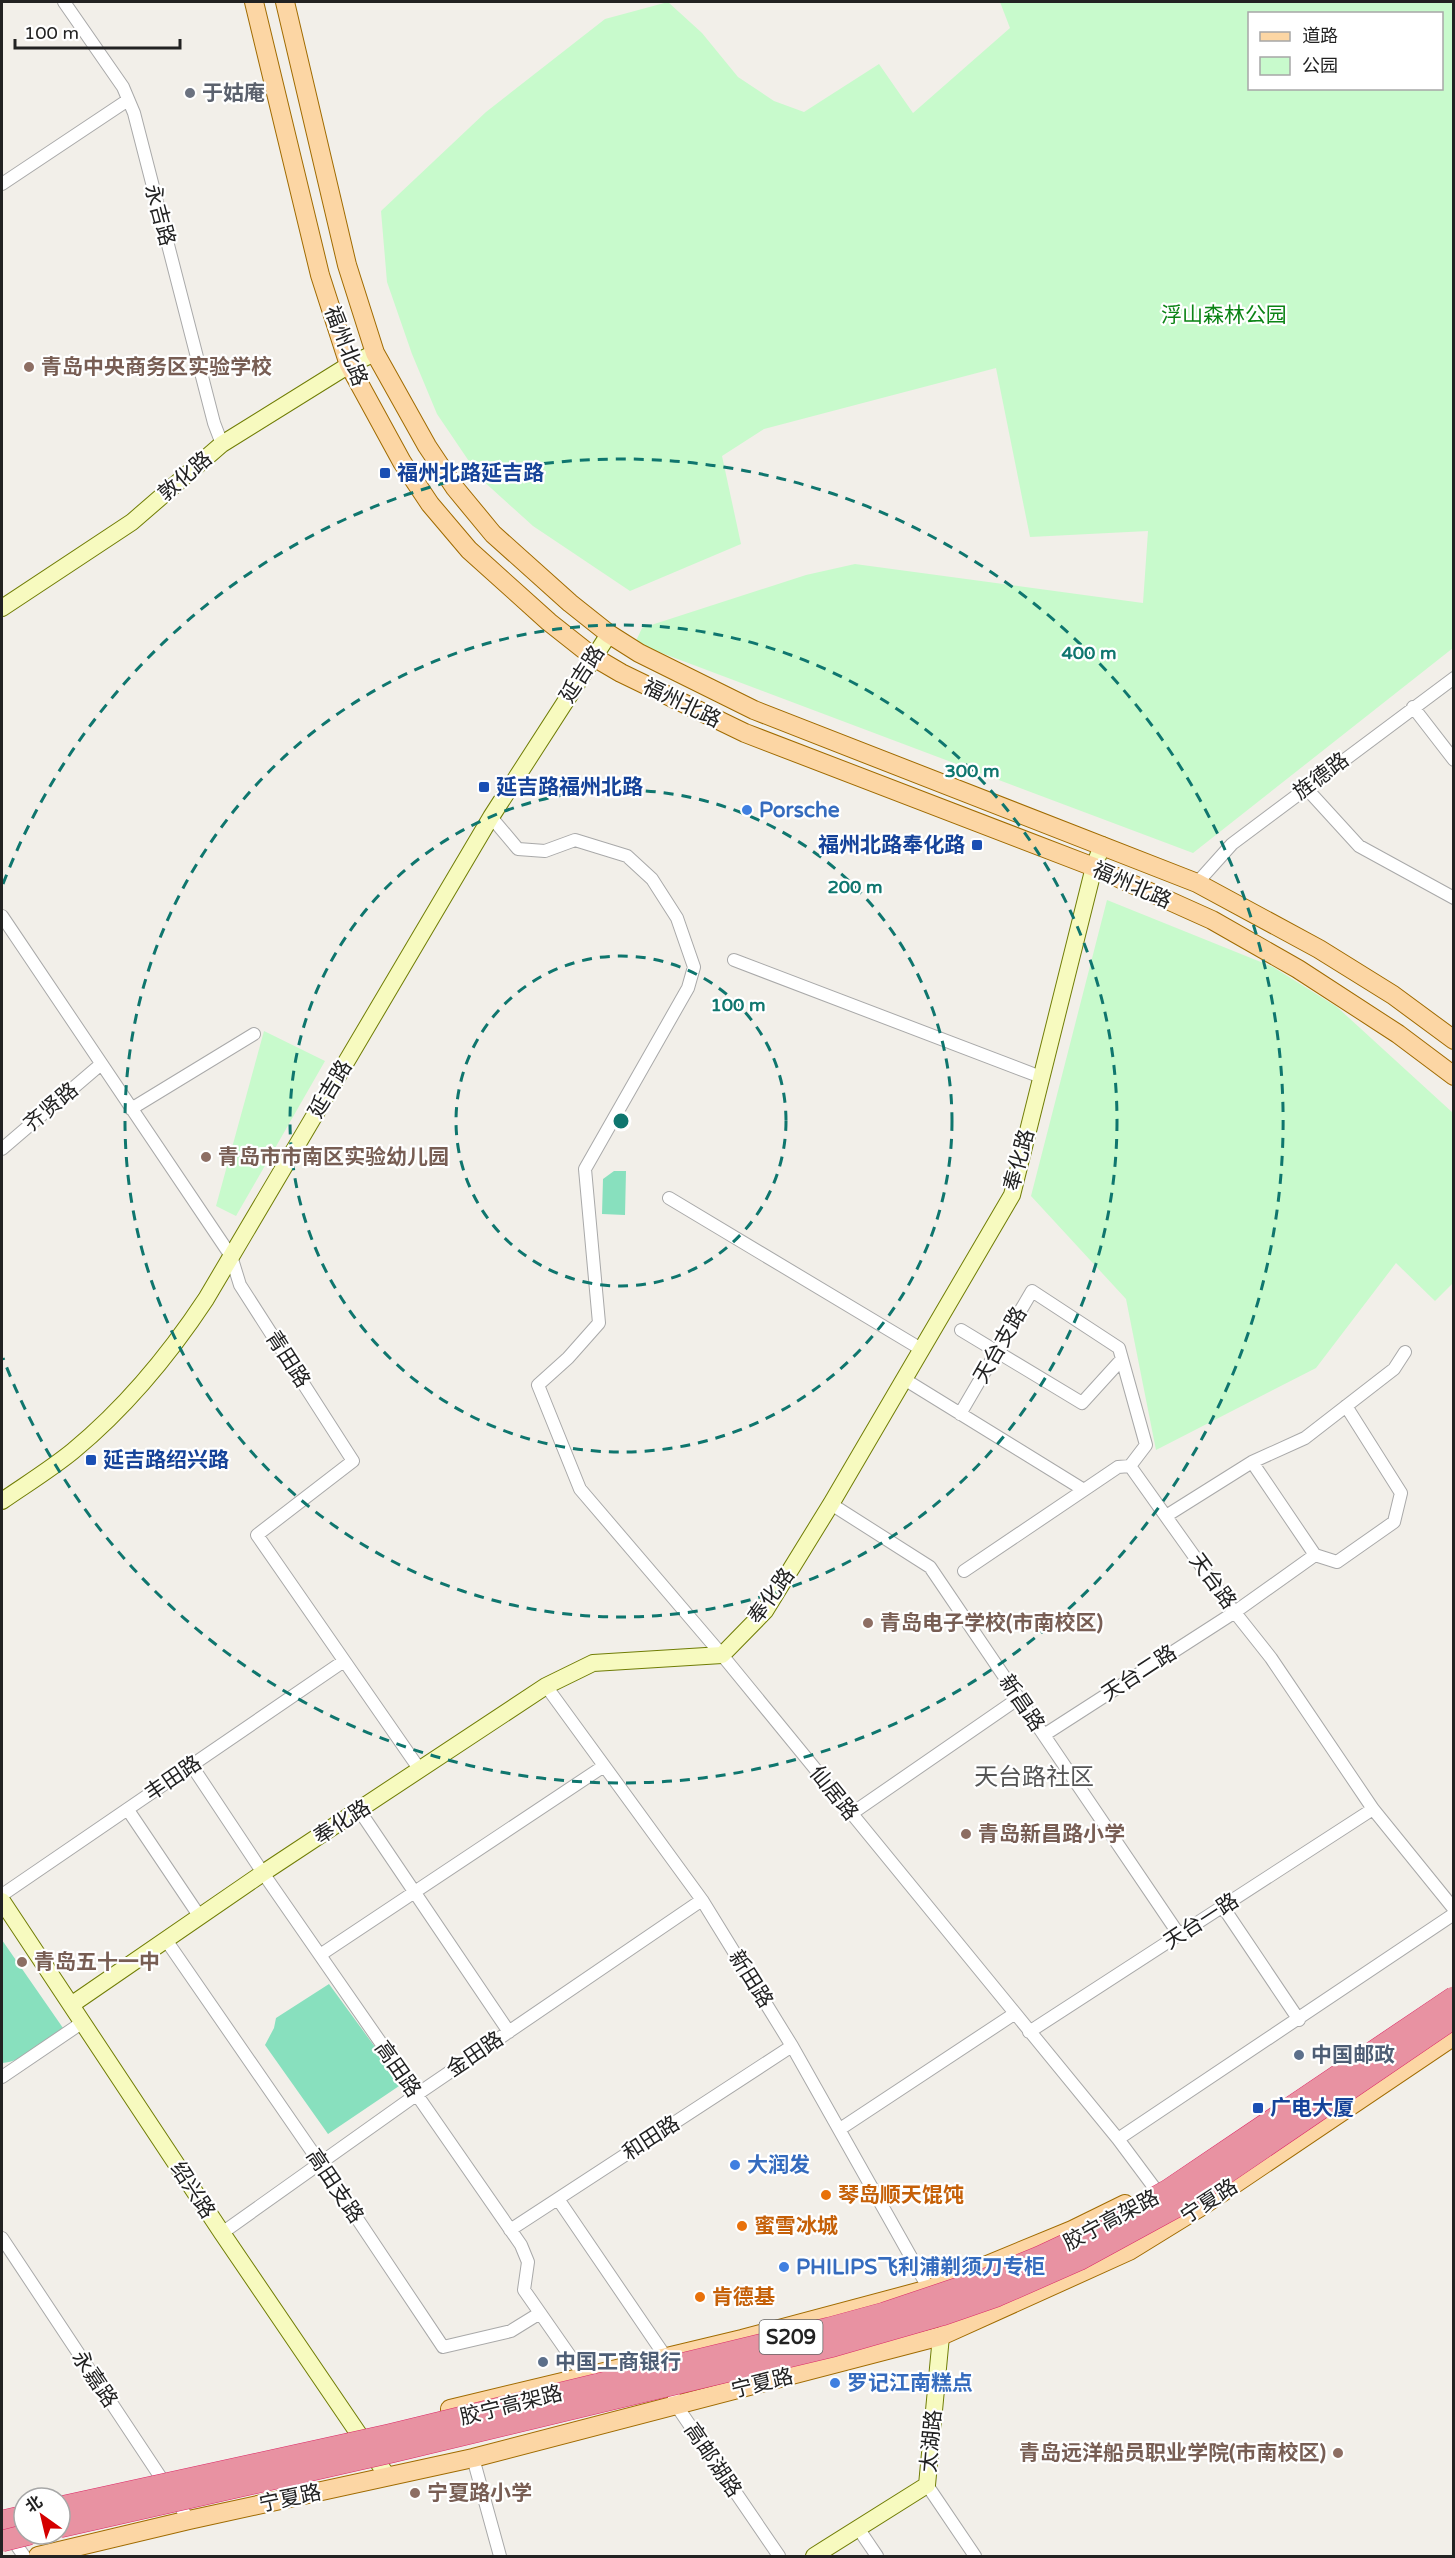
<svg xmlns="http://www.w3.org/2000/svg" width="1455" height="2558" viewBox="0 0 1455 2558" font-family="'Varela Round','Noto Sans SC',sans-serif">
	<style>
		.park { fill: #c8facc; fill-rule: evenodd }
		.pitch { fill: #88e0be }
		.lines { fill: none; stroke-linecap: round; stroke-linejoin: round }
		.street-casing { stroke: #a9a9a9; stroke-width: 14 }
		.secondary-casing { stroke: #707d05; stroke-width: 18 }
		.primary-casing { stroke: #a06b00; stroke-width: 20 }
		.highway-casing { stroke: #dc2a67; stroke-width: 22 }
		.street { stroke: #fff; stroke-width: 12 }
		.secondary { stroke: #f7fabf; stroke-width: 16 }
		.primary { stroke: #fcd6a4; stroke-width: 18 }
		.highway { stroke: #e892a2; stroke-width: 21 }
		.highway-bridge-casing { stroke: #dc2a67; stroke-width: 22; stroke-linecap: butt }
		.highway-bridge { stroke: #e892a2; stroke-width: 21 }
		.ring { fill: none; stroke: #0f766e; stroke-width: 3; stroke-dasharray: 10 8 }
		.worship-dot { fill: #6b7280; stroke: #fff; stroke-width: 2 }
		.education-dot { fill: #8d6e63; stroke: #fff; stroke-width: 2 }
		.transit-dot { fill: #1a4fb4; stroke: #fff; stroke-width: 2 }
		.shop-dot { fill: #3f7fe0; stroke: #fff; stroke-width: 2 }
		.service-dot { fill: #5c6f8a; stroke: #fff; stroke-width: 2 }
		.food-dot { fill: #e8710a; stroke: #fff; stroke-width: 2 }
		.labels { text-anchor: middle; stroke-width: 4.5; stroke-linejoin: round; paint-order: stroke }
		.shield { fill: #fff; stroke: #646464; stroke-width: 1.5 }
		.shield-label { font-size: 20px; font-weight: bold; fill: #222 }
		.worship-label { font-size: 21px; font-weight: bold; fill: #5b616d; stroke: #fff; text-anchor: start }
		.street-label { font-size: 21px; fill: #222; stroke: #fff }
		.park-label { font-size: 21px; fill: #0c8416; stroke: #fff }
		.education-label { font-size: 21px; font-weight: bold; fill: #785e54; stroke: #fff; text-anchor: start }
		.transit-label { font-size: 21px; font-weight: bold; fill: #164399; stroke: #fff; text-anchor: start }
		.shop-label { font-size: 21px; font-weight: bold; fill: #366cbe; stroke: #fff; text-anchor: start }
		.service-label { font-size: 21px; font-weight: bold; fill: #4e5e75; stroke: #fff; text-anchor: start }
		.food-label { font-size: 21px; font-weight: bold; fill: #c56008; stroke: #fff; text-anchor: start }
		.quarter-label { font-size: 24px; fill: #555; stroke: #fff }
		.centre { fill: #0f766e; stroke: #fff; stroke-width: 3 }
		.ring-label { font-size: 18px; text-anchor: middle; font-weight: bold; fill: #0f766e; stroke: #fff; stroke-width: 4.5; stroke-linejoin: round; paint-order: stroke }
	</style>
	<rect width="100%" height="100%" fill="#f2efe9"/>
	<!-- park -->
	<path class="park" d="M668,2L702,33L738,77L774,101L804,112L879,64L913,113L1010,28L1000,2H1453V648L1193,853L635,643L642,628L806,575L855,564L1143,603L1148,531L1030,537L996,368L764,429L722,456L741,544L630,591L533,526L481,479L437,414L412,354L387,282L381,211L486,112L605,19ZM1250,14H1442V88H1250Z
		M1107,900L1273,967L1337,1007L1453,1113V1283L1435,1301L1396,1263L1316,1368L1156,1450L1126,1299L1031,1196Z
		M264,1031L325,1061L236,1216L216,1206Z"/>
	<!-- pitch -->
	<path class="pitch" d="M614,1171H626L625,1215L602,1214L603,1179Z
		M2,1940L63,2028C43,2041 27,2061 2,2063Z
		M329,1984L402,2084L328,2134L265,2045L274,2028L276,2018Z"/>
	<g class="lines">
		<!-- street casing -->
		<g class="street-casing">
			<path id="street" d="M64,2L123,87L134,113L214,423L222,444
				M2,184L128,100
				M1413,707L1454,760
				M1306,788L1359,846L1454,898
				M491,817L518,849L545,851L575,840L627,856L652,879L677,918L694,967L688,988L585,1169L599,1323L568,1358L538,1385L580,1489L722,1655L1118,2139L1162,2198
				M1197,883L1232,844L1454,678
				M2,916L231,1256L240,1285L353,1461L257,1535L420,1770
				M734,960L1041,1077
				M131,1109L254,1034
				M2,1149L100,1065
				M669,1198L921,1349
				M961,1330L1082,1403L1122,1359
				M904,1379L1084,1490L1118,1467L1130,1466L1229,1605L1271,1658L1373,1809L1454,1909
				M960,1414L1032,1291L1119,1348L1146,1445L1130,1466
				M1252,1462L1315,1555L1337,1562L1394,1522L1401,1493L1346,1406
				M831,1504L930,1567L1180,1936
				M1166,1516L1252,1462L1305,1438L1394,1369L1405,1352
				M964,1571L1084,1490
				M546,1686L702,1900L792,2046L929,2289L931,2296
				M1044,1735L1235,1612L1315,1555
				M192,1766L263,1873L521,2245L528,2262L524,2290L584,2376
				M128,1810L200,1917
				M359,1810L509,2032
				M851,1814L1019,1698
				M2,1895L344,1661
				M1223,1907L1299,2020
				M166,1940L320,2163L443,2347L511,2331L540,2313
				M320,1955L604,1766
				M1029,2032L1373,1809
				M2,2077L83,2022
				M840,2129L1014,2014
				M1118,2139L1454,1914
				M558,2199L665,2356L666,2363
				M510,2230L792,2046
				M222,2233L416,2095L702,1900
				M2,2238L189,2520
				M670,2380L676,2405L779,2556
				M473,2458L500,2556
				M927,2485L975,2556
				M858,2528L877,2556
				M10,2536L24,2556"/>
		</g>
		<!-- secondary casing -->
		<g class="secondary-casing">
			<path id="secondary" d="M2,608L132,522L222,444L349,365L375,353
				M2,1501C25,1485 51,1469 73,1451C125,1408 169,1355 206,1299L491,817L609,634
				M2,1901L222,2233L388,2477
				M71,2005L263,1873L546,1686L593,1663L722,1655L765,1611L831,1504L1012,1195L1094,867L1102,845
				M814,2556L927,2485L941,2336"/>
		</g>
		<!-- primary casing -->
		<g class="primary-casing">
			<path id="primary" d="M254,2L320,275L349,365L402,462L430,504L469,550L549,622L592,656L621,673L745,733L1094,867L1212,920L1298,969L1398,1034L1454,1076
				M285,2L347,265L375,353L427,446L455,488L493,534L570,603L609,634L639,653L754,710L1197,883L1319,949L1393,995L1454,1040
				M450,2409L742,2339L929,2289L1072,2230L1125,2204
				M38,2556L189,2520L473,2458L941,2336L1129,2251L1202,2206L1454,2036"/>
		</g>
		<!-- highway casing -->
		<g class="highway-casing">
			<path id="highway" d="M2,2521L24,2516"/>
		</g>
		<!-- street -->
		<use href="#street" class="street"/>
		<!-- secondary -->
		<use href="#secondary" class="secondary"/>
		<!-- primary -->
		<use href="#primary" class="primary"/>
		<!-- highway -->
		<use href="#highway" class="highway"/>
		<!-- highway-bridge casing -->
		<g class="highway-bridge-casing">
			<path id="highway-bridge" d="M60,2507L388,2435L829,2328L884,2313L988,2278L1039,2257L1101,2228L1168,2190L1454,1997
				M60,2527L392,2452L834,2346L942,2315L997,2296L1079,2260L1178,2206L1454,2018
				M2,2541L30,2534"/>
		</g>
		<!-- highway-bridge -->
		<use href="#highway-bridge" class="highway-bridge"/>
	</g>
	<!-- distance rings -->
	<g class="ring">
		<circle cx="621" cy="1121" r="165"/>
		<circle cx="621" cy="1121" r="331"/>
		<circle cx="621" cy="1121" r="496"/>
		<path d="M3 884A662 662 0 1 1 3 1358"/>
	</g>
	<!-- markers -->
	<circle class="worship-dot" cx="190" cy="93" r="6"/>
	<g class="education-dot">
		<circle cx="29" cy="367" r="6"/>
		<circle cx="206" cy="1157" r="6"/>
		<circle cx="868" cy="1623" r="6"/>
		<circle cx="966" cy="1834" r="6"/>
		<circle cx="22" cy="1962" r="6"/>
		<circle cx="1338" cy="2453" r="6"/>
		<circle cx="415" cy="2493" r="6"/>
	</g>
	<g class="transit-dot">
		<rect x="379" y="467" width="12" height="12" rx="3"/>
		<rect x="478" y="781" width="12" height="12" rx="3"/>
		<rect x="971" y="839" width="12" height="12" rx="3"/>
		<rect x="85" y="1454" width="12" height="12" rx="3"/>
		<rect x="1252" y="2102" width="12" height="12" rx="3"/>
	</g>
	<g class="shop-dot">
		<circle cx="747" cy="810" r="6"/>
		<circle cx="735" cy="2165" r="6"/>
		<circle cx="784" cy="2267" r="6"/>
		<circle cx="835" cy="2383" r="6"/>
	</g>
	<g class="service-dot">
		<circle cx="1299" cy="2055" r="6"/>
		<circle cx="543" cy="2362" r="6"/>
	</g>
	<g class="food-dot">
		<circle cx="826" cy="2195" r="6"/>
		<circle cx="742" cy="2226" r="6"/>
		<circle cx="700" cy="2297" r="6"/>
	</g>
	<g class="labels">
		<!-- shield labels -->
		<rect class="shield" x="759.5" y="2320" width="63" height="34" rx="4.5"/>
		<g class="shield-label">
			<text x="791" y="2344">S209</text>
		</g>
		<!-- worship labels -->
		<g class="worship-label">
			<text x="202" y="100">于姑庵</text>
		</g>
		<!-- street labels -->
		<g class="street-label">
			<text transform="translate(160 215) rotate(75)" y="7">永吉路</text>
			<text transform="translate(346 346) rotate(69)" y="7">福州北路</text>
			<text transform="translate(185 476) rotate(-41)" y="7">敦化路</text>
			<text transform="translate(582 674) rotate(-57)" y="7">延吉路</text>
			<text transform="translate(682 703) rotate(26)" y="7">福州北路</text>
			<text transform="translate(1321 776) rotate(-37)" y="7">旌德路</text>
			<text transform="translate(1132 885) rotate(24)" y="7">福州北路</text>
			<text transform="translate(330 1089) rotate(-59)" y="7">延吉路</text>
			<text transform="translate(51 1107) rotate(-40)" y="7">齐贤路</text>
			<text transform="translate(1019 1160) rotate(-75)" y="7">奉化路</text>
			<text transform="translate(1000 1345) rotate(-60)" y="7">天台支路</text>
			<text transform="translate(288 1359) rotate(57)" y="7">青田路</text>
			<text transform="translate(1213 1581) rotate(54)" y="7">天台路</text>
			<text transform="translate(771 1596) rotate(-54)" y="7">奉化路</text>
			<text transform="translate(1139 1673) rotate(-33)" y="7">天台二路</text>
			<text transform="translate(1022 1703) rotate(56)" y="7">新昌路</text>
			<text transform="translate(173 1778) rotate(-34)" y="7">丰田路</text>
			<text transform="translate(834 1793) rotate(51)" y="7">仙居路</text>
			<text transform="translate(342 1822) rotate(-33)" y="7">奉化路</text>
			<text transform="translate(1201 1921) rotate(-33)" y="7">天台一路</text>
			<text transform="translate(751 1979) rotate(58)" y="7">新田路</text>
			<text transform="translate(475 2054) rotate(-34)" y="7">金田路</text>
			<text transform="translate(398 2069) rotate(55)" y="7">高田路</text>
			<text transform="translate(651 2138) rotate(-33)" y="7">和田路</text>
			<text transform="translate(335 2186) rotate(56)" y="7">高田支路</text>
			<text transform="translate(193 2190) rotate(57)" y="7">绍兴路</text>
			<text transform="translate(1209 2201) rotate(-33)" y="7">宁夏路</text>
			<text transform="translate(1111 2220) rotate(-28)" y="7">胶宁高架路</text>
			<text transform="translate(95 2379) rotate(56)" y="7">永嘉路</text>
			<text transform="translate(762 2383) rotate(-14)" y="7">宁夏路</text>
			<text transform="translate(511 2405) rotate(-14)" y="7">胶宁高架路</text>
			<text transform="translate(931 2441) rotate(-85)" y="7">太湖路</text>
			<text transform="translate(713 2460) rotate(56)" y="7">高邮湖路</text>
			<text transform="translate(290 2498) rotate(-12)" y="7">宁夏路</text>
		</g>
		<!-- park labels -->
		<g class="park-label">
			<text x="1224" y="322">浮山森林公园</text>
		</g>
		<!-- education labels -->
		<g class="education-label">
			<text x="41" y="374">青岛中央商务区实验学校</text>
			<text x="218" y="1164">青岛市市南区实验幼儿园</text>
			<text x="880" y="1630">青岛电子学校(市南校区)</text>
			<text x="978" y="1841">青岛新昌路小学</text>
			<text x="34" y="1969">青岛五十一中</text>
			<text x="1326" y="2460" text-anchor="end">青岛远洋船员职业学院(市南校区)</text>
			<text x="427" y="2500">宁夏路小学</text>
		</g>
		<!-- transit labels -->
		<g class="transit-label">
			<text x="397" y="480">福州北路延吉路</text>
			<text x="496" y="794">延吉路福州北路</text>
			<text x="965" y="852" text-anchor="end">福州北路奉化路</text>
			<text x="103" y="1467">延吉路绍兴路</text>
			<text x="1270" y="2115">广电大厦</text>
		</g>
		<!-- shop labels -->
		<g class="shop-label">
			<text x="759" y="817">Porsche</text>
			<text x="747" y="2172">大润发</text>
			<text x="796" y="2274">PHILIPS飞利浦剃须刀专柜</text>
			<text x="847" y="2390">罗记江南糕点</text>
		</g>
		<!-- service labels -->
		<g class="service-label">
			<text x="1311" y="2062">中国邮政</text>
			<text x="555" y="2369">中国工商银行</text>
		</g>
		<!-- food labels -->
		<g class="food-label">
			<text x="838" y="2202">琴岛顺天馄饨</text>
			<text x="754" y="2233">蜜雪冰城</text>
			<text x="712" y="2304">肯德基</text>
		</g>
		<!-- quarter labels -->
		<g class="quarter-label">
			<text x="1034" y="1785">天台路社区</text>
		</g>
	</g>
	<circle cx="621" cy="1121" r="9" class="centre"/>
	<g class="ring-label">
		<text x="1089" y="659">400 m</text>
		<text x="972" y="777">300 m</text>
		<text x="855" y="893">200 m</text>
		<text x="738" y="1011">100 m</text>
	</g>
	<!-- border -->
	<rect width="1455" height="2558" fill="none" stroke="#222222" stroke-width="6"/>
	<!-- legend -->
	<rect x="1248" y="12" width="195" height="78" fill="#ffffff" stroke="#a7a7a7" stroke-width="1.5"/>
	<rect x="1260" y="32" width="30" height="9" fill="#fcd6a4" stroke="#a7a7a7" stroke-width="1.5"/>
	<text x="1302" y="42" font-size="18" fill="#222222">道路</text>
	<rect x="1260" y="57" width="30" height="18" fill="#c8facc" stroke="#a7a7a7" stroke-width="1.5"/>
	<text x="1302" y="72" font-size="18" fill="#222222">公园</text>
	<!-- north arrow -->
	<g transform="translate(42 2516) rotate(326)"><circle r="28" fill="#ffffff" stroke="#a7a7a7" stroke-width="1.5"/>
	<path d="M0-4.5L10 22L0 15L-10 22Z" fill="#d40000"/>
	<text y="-9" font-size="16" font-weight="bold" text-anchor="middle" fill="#222222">北</text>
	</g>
	<!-- scale -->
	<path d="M15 39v9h165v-9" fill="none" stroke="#222222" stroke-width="3"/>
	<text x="24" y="39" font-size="18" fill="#222222" stroke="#ffffff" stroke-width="4.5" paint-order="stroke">100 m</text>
</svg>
